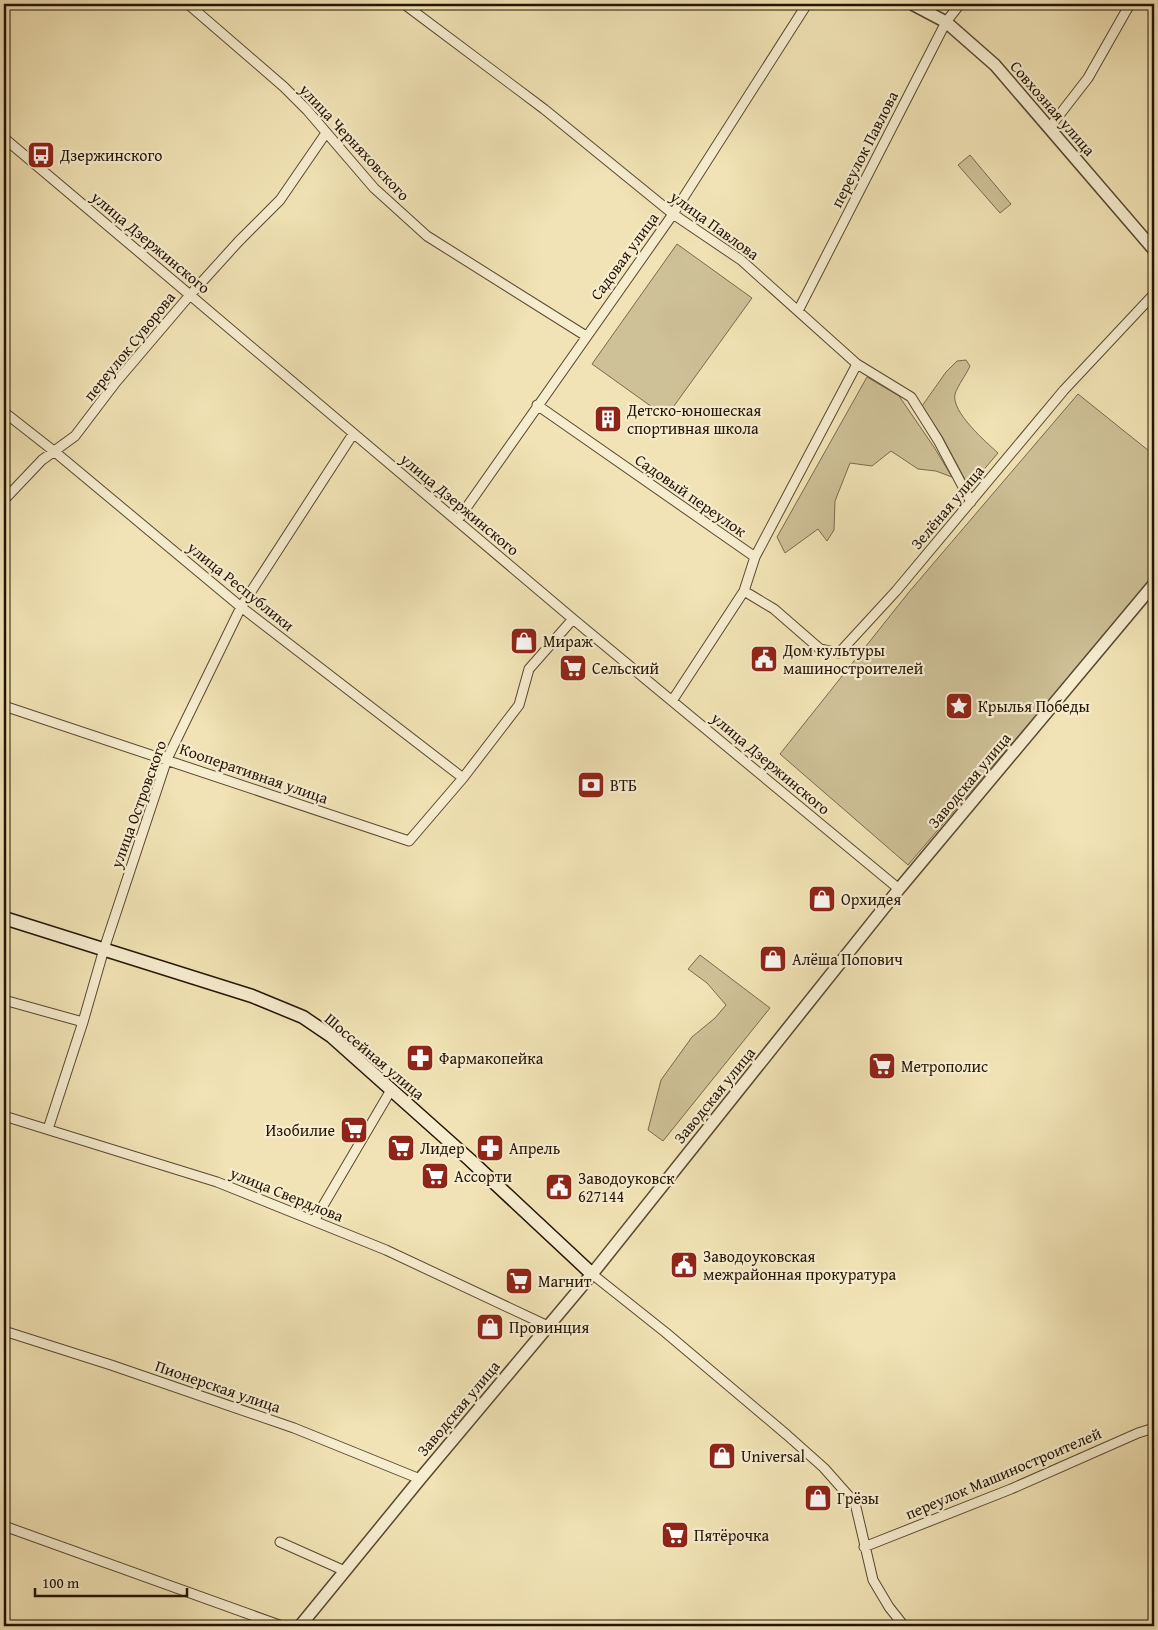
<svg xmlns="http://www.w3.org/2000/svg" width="1158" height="1630" viewBox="0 0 1158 1630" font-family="'Gentium Book Plus',serif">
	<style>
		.green { fill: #cec097; stroke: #7a6a4e }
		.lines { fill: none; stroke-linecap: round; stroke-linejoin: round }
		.minor-casing { stroke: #584830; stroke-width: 11 }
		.tertiary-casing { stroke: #584830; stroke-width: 14 }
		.secondary-casing { stroke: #251404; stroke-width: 15 }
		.minor { stroke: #f6edcf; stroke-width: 9 }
		.tertiary { stroke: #f6edcf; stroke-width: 11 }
		.secondary { stroke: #f6edcf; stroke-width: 12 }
		.labels { text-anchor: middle; stroke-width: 4.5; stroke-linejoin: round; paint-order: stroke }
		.street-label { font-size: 16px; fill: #251404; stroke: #f6edcf }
		.poi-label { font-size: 16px; fill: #251404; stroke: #f6edcf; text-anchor: start }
	</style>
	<rect width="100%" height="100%" fill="#f1e3b5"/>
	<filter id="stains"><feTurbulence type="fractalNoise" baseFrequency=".004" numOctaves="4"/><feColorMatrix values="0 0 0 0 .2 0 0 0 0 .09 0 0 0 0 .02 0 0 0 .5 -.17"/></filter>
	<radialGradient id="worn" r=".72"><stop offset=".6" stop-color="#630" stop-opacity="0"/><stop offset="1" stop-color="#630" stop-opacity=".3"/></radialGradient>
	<!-- green -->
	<path class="green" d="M970,155L1011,204L1000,213L958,165Z
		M677,244L752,298L666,417L592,364Z
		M966,360L970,366C966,375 958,385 955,394C951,412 986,442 998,453L969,487L943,438L922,406L946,372L957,361Z
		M867,377L899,396L934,447L952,477L936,471L918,469L891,451L872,466L850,463L835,501L834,530L827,541L818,529L785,553L777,537Z
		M1078,394L1154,455V577L908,865L780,754L909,592Z
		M700,955L770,1008L663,1141L648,1130L661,1080L692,1037L715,1018L726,1005L707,983L688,969Z"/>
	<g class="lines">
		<!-- minor casing -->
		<g class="minor-casing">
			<path id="minor" d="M188,4L284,87L307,110L374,188L427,236L586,336
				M404,4L544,109L673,214L741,260L857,364L911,397L938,440L971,502
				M1050,127L1088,78L1130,4
				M4,138L190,295L573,619L899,889
				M798,311L946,22L960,4
				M537,405L755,557
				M4,412L55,452L241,607L463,778
				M4,500L42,460L75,436L116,382L190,295L239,241L280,200L326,133
				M457,521L673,214L807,4
				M744,591L774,609L820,649L839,653L896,591L1064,390L1154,294
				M672,701L744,591L755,557L857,364
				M4,706L409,841L463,778L519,705L529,669L573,619
				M4,1000L83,1022
				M4,1116L217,1182L386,1250L548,1326
				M48,1129L83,1022L104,949L167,759L241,607L353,434
				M314,1221L391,1090
				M592,1274L665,1332L787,1435L824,1468L855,1503L873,1580L889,1607L904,1626
				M4,1331L111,1365L294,1428L420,1479
				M4,1526L282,1626
				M280,1542L345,1571
				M864,1547L1011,1489L1138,1433L1154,1428"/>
		</g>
		<!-- tertiary casing -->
		<g class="tertiary-casing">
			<path id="tertiary" d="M912,4L946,22L995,65L1154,250
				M300,1626L420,1479L592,1274L899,889L1154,584"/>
		</g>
		<!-- secondary casing -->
		<g class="secondary-casing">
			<path id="secondary" d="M4,918L252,996L303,1017L331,1036L470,1160L592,1274"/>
		</g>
		<!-- minor -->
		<use href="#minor" class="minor"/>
		<!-- tertiary -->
		<use href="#tertiary" class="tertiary"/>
		<!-- secondary -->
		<use href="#secondary" class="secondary"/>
	</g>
	<!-- icons -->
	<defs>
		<g id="bus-square" transform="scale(1.4375)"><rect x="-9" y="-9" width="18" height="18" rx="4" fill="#8f2418" stroke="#f6edcf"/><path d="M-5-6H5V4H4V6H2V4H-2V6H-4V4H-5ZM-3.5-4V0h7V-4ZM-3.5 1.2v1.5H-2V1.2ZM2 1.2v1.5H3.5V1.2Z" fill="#fff"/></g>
		<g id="building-square" transform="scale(1.4375)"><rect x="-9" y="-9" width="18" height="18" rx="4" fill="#8f2418" stroke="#f6edcf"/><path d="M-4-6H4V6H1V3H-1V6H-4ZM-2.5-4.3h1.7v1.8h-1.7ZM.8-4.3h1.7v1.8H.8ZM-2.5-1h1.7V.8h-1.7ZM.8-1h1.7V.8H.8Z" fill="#fff"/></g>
		<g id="shop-square" transform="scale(1.4375)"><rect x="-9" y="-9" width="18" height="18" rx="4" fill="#8f2418" stroke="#f6edcf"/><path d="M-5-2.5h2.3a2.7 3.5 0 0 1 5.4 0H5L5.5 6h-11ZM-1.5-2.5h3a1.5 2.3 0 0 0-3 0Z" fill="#fff"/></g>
		<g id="civic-square" transform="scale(1.4375)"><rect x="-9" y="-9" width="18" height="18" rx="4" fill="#8f2418" stroke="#f6edcf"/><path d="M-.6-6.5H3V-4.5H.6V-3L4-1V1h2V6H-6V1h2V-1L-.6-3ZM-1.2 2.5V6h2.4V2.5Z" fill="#fff"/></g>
		<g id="supermarket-square" transform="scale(1.4375)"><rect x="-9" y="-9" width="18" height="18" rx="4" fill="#8f2418" stroke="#f6edcf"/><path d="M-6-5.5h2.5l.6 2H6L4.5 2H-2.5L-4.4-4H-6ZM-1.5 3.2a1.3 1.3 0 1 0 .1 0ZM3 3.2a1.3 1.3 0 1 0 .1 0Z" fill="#fff"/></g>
		<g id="sight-square" transform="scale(1.4375)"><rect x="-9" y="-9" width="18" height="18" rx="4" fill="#8f2418" stroke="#f6edcf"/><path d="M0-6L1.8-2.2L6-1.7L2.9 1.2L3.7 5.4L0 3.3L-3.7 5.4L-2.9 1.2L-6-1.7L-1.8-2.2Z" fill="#fff"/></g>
		<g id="bank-square" transform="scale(1.4375)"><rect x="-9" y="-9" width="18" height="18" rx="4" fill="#8f2418" stroke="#f6edcf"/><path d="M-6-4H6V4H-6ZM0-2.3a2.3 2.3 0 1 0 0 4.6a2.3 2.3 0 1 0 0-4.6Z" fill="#fff"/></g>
		<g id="pharmacy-square" transform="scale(1.4375)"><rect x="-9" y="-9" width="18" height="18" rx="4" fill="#8f2418" stroke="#f6edcf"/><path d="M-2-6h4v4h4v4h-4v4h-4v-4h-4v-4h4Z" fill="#fff"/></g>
	</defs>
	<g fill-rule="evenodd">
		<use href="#bus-square" x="41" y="155"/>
		<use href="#building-square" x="608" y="419"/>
		<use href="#shop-square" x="524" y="641"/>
		<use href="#civic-square" x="764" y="659"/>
		<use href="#supermarket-square" x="573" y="668"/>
		<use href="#sight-square" x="959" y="706"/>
		<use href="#bank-square" x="591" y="785"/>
		<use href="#shop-square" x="822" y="899"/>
		<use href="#shop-square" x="773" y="959"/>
		<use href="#pharmacy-square" x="420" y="1058"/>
		<use href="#supermarket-square" x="882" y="1066"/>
		<use href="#supermarket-square" x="354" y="1130"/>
		<use href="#supermarket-square" x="401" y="1148"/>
		<use href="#pharmacy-square" x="490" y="1148"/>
		<use href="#supermarket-square" x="435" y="1176"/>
		<use href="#civic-square" x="559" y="1187"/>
		<use href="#civic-square" x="684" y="1265"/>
		<use href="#supermarket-square" x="519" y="1281"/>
		<use href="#shop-square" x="490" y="1327"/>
		<use href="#shop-square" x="722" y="1456"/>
		<use href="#shop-square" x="818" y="1498"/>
		<use href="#supermarket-square" x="675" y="1535"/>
	</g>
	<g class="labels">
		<!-- street labels -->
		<g class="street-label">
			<text transform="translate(1053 108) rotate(49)" y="6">Совхозная улица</text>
			<text transform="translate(355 142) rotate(47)" y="6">улица Черняховского</text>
			<text transform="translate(864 149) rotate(-63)" y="6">переулок Павлова</text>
			<text transform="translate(715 225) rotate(36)" y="6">улица Павлова</text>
			<text transform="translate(151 242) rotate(40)" y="6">улица Дзержинского</text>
			<text transform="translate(624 256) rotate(-54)" y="6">Садовая улица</text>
			<text transform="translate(129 346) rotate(-51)" y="6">переулок Суворова</text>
			<text transform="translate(691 495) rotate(35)" y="6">Садовый переулок</text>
			<text transform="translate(460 504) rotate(40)" y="6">улица Дзержинского</text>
			<text transform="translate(947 507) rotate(-50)" y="6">Зелёная улица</text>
			<text transform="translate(241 586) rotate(39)" y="6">улица Республики</text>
			<text transform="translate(771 763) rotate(40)" y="6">улица Дзержинского</text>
			<text transform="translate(254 773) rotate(19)" y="6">Кооперативная улица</text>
			<text transform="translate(969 780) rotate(-50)" y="6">Заводская улица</text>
			<text transform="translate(138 804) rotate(-70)" y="6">улица Островского</text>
			<text transform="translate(375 1056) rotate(40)" y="6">Шоссейная улица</text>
			<text transform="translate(714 1095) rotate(-51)" y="6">Заводская улица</text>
			<text transform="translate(287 1194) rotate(22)" y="6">улица Свердлова</text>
			<text transform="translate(218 1386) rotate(19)" y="6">Пионерская улица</text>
			<text transform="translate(458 1408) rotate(-50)" y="6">Заводская улица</text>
			<text transform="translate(1003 1473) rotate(-23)" y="6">переулок Машиностроителей</text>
		</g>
		<!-- poi labels -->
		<g class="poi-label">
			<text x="60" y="161">Дзержинского</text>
			<text x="627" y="416">Детско-юношеская<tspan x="627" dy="18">спортивная школа</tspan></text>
			<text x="543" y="647">Мираж</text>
			<text x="783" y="656">Дом культуры<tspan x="783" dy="18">машиностроителей</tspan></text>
			<text x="592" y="674">Сельский</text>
			<text x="978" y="712">Крылья Победы</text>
			<text x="610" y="791">ВТБ</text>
			<text x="841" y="905">Орхидея</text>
			<text x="792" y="965">Алёша Попович</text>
			<text x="439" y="1064">Фармакопейка</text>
			<text x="901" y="1072">Метрополис</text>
			<text x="335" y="1136" text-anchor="end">Изобилие</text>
			<text x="420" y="1154">Лидер</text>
			<text x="509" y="1154">Апрель</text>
			<text x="454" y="1182">Ассорти</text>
			<text x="578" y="1184">Заводоуковск<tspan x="578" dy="18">627144</tspan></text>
			<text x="703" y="1262">Заводоуковская<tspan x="703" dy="18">межрайонная прокуратура</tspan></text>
			<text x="538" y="1287">Магнит</text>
			<text x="509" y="1333">Провинция</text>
			<text x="741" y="1462">Universal</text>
			<text x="837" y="1504">Грёзы</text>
			<text x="694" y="1541">Пятёрочка</text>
		</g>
	</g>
	<!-- margin -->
	<rect width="1158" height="1630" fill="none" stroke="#f1e3b5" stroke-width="20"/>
	<rect x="5" y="5" width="1148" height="1620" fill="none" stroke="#251404" stroke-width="2.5"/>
	<rect x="10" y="10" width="1138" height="1610" fill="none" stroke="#251404"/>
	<!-- scale -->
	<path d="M35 1588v8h152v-8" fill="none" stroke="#251404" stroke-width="2.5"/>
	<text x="42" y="1588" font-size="15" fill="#251404" stroke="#f6edcf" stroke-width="4" paint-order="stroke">100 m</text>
	<rect width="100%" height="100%" filter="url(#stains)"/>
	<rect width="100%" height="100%" fill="url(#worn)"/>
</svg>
